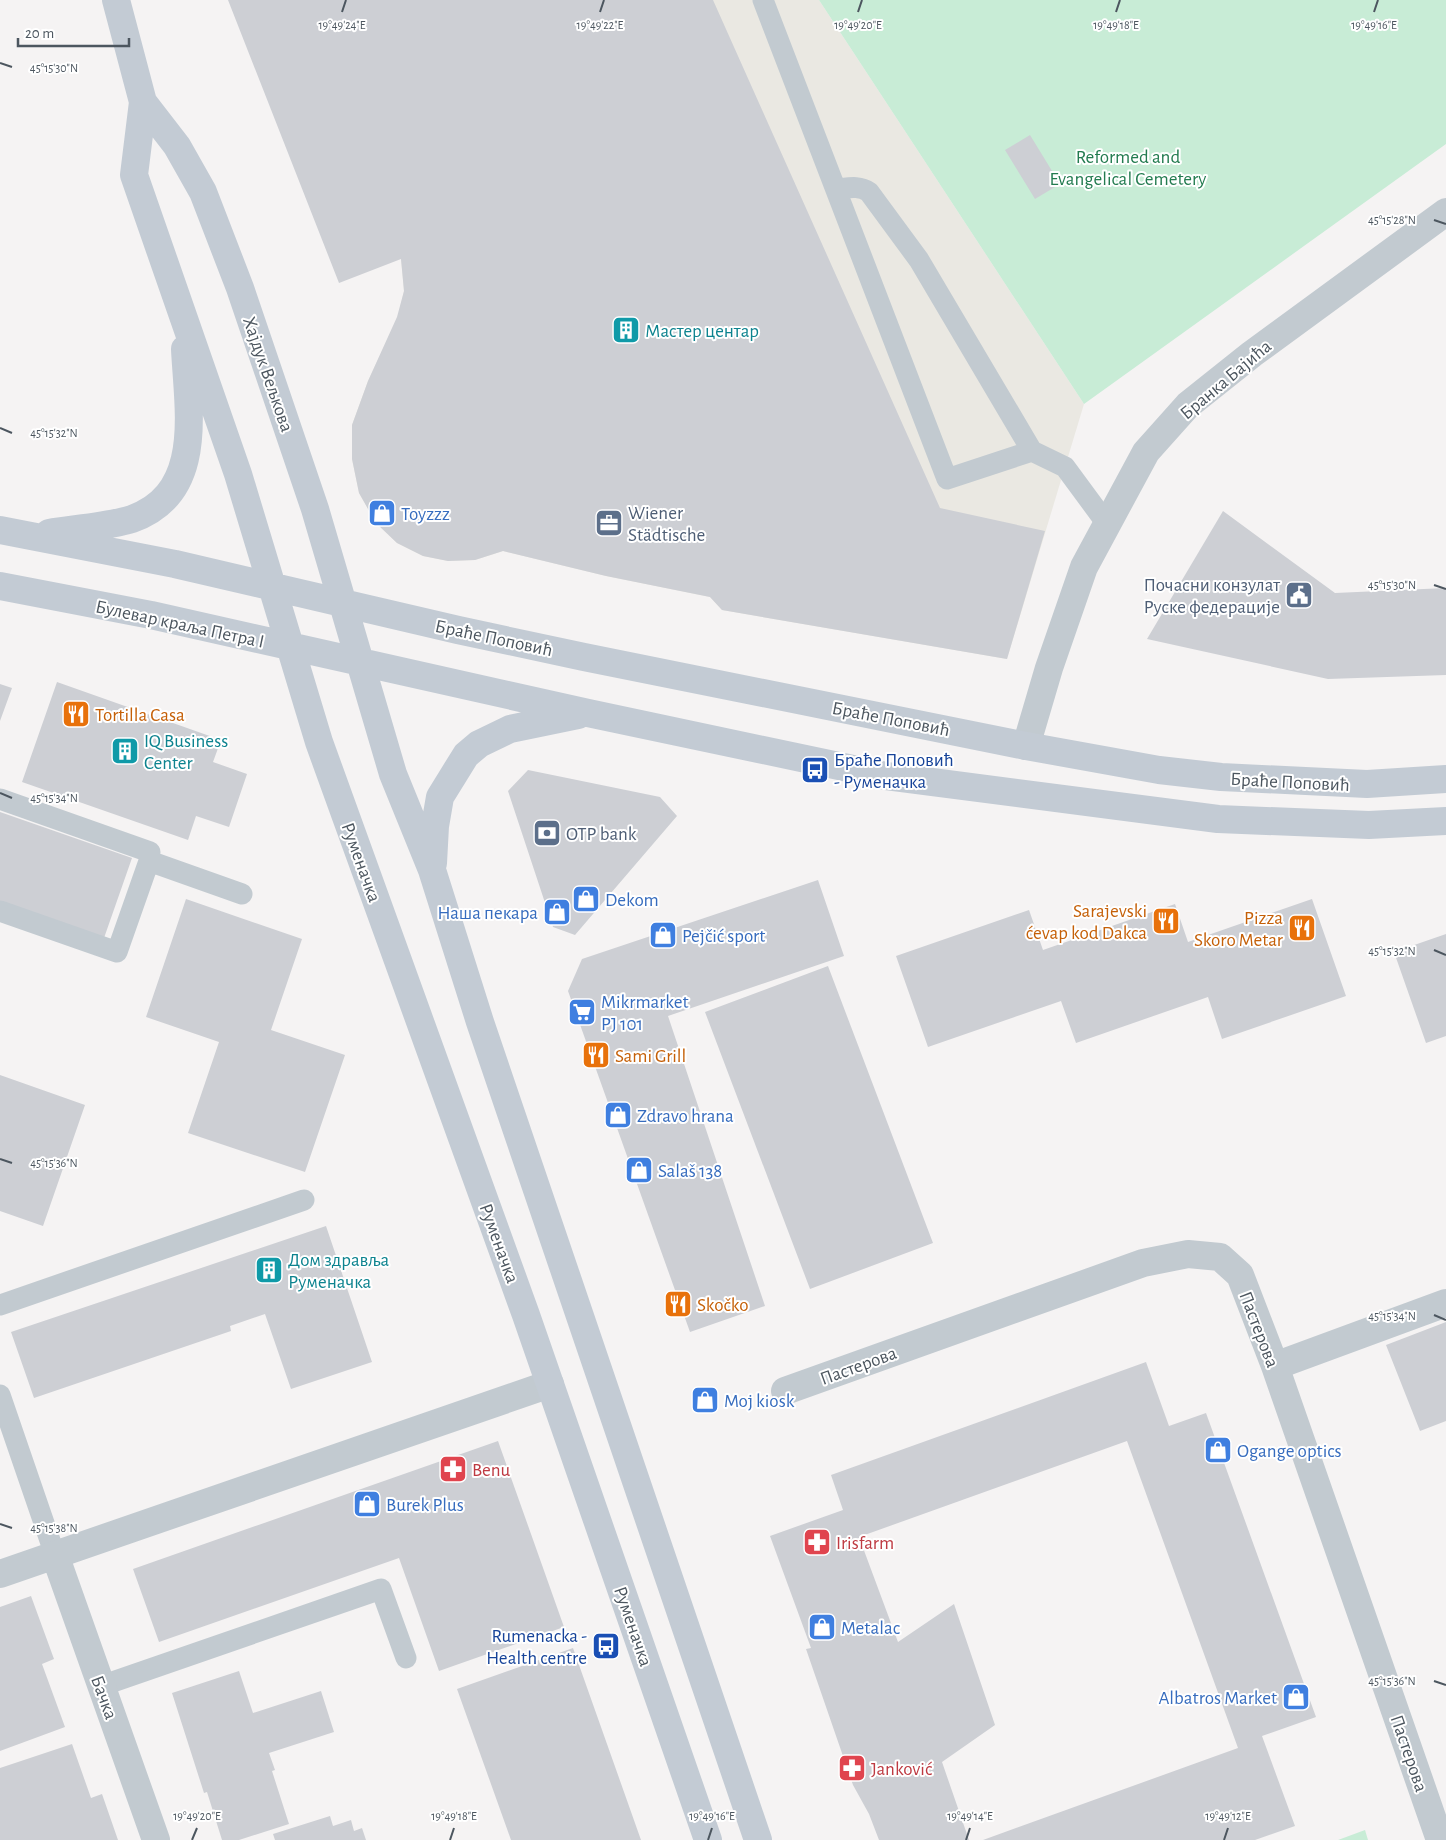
<svg xmlns="http://www.w3.org/2000/svg" width="1446" height="1840" viewBox="0 0 1446 1840" font-family="'Alegreya Sans',sans-serif">
	<style>
		.commercial { fill: #eae8e2 }
		.green { fill: #c8ecd6 }
		.building { fill: #cdcfd4 }
		.lines { fill: none; stroke-linecap: round; stroke-linejoin: round }
		.lane { stroke: #c2cad0; stroke-width: 21 }
		.street { stroke: #c2cad0; stroke-width: 28 }
		.secondary { stroke: #c3cbd4; stroke-width: 28 }
		.ticks { fill: none; stroke: #4c565f; stroke-width: 2 }
		.labels { text-anchor: middle; stroke-width: 4; stroke-linejoin: round; paint-order: stroke }
		.park-label { font-size: 19px; fill: #227b4f; stroke: #fff }
		.culture-label { font-size: 19px; fill: #0d838f; stroke: #fff; text-anchor: start }
		.street-label { font-size: 19px; fill: #4c565f; stroke: #fff }
		.service-label { font-size: 19px; fill: #4e5e75; stroke: #fff; text-anchor: start }
		.shop-label { font-size: 19px; fill: #366cbe; stroke: #fff; text-anchor: start }
		.food-label { font-size: 19px; fill: #c56008; stroke: #fff; text-anchor: start }
		.transit-label { font-size: 19px; fill: #164399; stroke: #fff; text-anchor: start }
		.health-label { font-size: 19px; fill: #be3a42; stroke: #fff; text-anchor: start }
		.ticks-label { font-size: 12px; text-anchor: middle; fill: #4c565f; stroke: #fff; stroke-width: 4; stroke-linejoin: round; paint-order: stroke }
	</style>
	<rect width="100%" height="100%" fill="#f5f3f3"/>
	<!-- commercial -->
	<path class="commercial" d="M299,0H819L1084,404L1007,659L722,610L710,597L606,576L503,551L475,560L448,561L423,556L397,543L376,523L359,493L352,459V425L368,381L398,317L404,291L401,259Z"/>
	<!-- green -->
	<path class="green" d="M819,0H1446V144L1084,404Z
		M1365,1830L1368,1840H1338Z"/>
	<!-- building -->
	<path class="building" d="M228,0H713L940,508L1045,531L1007,659L722,610L710,597L606,576L503,551L475,560L448,561L423,556L397,543L376,523L359,493L352,459V425L368,381L397,317L404,291L401,259L339,283Z
		M1030,135L1060,184L1035,199L1005,150Z
		M1223,511L1335,593L1446,588V675L1328,679L1147,639Z
		M57,682L221,740L213,762L247,774L229,827L196,816L188,840L22,782Z
		M0,684L12,688L0,721Z
		M528,770L660,797L677,816L575,935L553,927L508,791Z
		M0,812L132,858L104,938L0,901Z
		M818,880L844,956L668,1016L765,1306L690,1332L568,991L582,959Z
		M186,899L302,939L271,1030L345,1055L305,1172L188,1133L219,1042L146,1017Z
		M1312,899L1346,996L1222,1039L1208,997L1076,1043L1061,1001L928,1047L896,956L1029,910L1043,950L1175,904L1188,942Z
		M1446,934V1036L1426,1043L1394,952Z
		M828,966L933,1243L810,1289L705,1012Z
		M0,1075L85,1105L43,1226L0,1211Z
		M326,1226L372,1362L291,1389L265,1314L230,1326L231,1331L34,1398L11,1332Z
		M1446,1322V1421L1420,1431L1386,1345Z
		M1146,1362L1169,1426L1206,1413L1316,1717L1262,1736L1295,1826L1255,1840H983L1238,1748L1127,1441L859,1537L898,1642L954,1604L995,1725L942,1762L969,1840H879L869,1814L853,1785L806,1649L811,1648L770,1536L843,1510L831,1475Z
		M498,1441L564,1627L439,1671L399,1558L159,1642L133,1569Z
		M31,1596L54,1659L42,1664L65,1727L0,1751V1607Z
		M573,1648L641,1840H511L457,1689Z
		M239,1671L253,1713L321,1691L334,1732L269,1753L275,1770L272,1771L289,1824L239,1840H222L207,1792L204,1793L172,1693Z
		M72,1744L91,1798L102,1794L118,1840H0V1768Z
		M330,1816L333,1826L351,1820L354,1831L362,1828L366,1840H275L273,1834Z"/>
	<g class="lines">
		<!-- lane -->
		<path class="lane" d="M763,0L947,479L1032,451L1065,467L1107,524
			M836,189C848,188 859,185 869,192L919,260L1032,451
			M0,799L150,852L149,861
			M0,911L117,952L149,861L242,894
			M0,1305L304,1200
			M0,1395L55,1555
			M101,1686L381,1589L406,1658"/>
		<!-- street -->
		<path class="street" d="M1026,746L1049,668L1084,567L1146,452L1188,405L1252,354L1446,212
			M1275,1366L1446,1303
			M785,1391L1143,1263L1188,1254L1220,1257L1240,1275L1275,1366L1440,1840
			M55,1555L156,1840
			M0,1574L550,1384"/>
		<!-- secondary -->
		<path class="secondary" d="M116,0L143,102L177,146L203,192L240,288L315,509L393,774L432,870L480,1022L758,1840
			M143,102L134,175L238,474L319,742L526,1315L708,1840
			M0,530L175,564L458,630L584,657L1026,746L1159,770L1221,777L1367,784L1446,779
			M49,533C72,529 111,526 132,519C205,493 188,411 185,349
			M0,586L151,615L588,713L886,776L1218,819L1369,825L1446,821
			M433,863L435,826L440,797L466,755L479,744L510,729L578,715"/>
	</g>
	<!-- ticks -->
	<path class="ticks" d="M342,12L346,0M600,12L604,0M858,12L862,0M1116,12L1120,0M1374,12L1378,0M0,63L12,67M1434,220L1446,224M0,428L12,433M1434,585L1446,589M0,793L12,798M1434,950L1446,955M0,1159L12,1163M1434,1315L1446,1320M0,1524L12,1528M1434,1681L1446,1685M192,1840L197,1828M450,1840L454,1828M708,1840L712,1828M966,1840L970,1828M1224,1840L1228,1828"/>
	<!-- icons -->
	<defs>
		<g id="building-square" transform="scale(1.4375)"><rect x="-9" y="-9" width="18" height="18" rx="4" fill="#0f9aa8" stroke="#fff"/><path d="M-4-6H4V6H1V3H-1V6H-4ZM-2.5-4.3h1.7v1.8h-1.7ZM.8-4.3h1.7v1.8H.8ZM-2.5-1h1.7V.8h-1.7ZM.8-1h1.7V.8H.8Z" fill="#fff"/></g>
		<g id="shop-square" transform="scale(1.4375)"><rect x="-9" y="-9" width="18" height="18" rx="4" fill="#3f7fe0" stroke="#fff"/><path d="M-5-2.5h2.3a2.7 3.5 0 0 1 5.4 0H5L5.5 6h-11ZM-1.5-2.5h3a1.5 2.3 0 0 0-3 0Z" fill="#fff"/></g>
		<g id="office-square" transform="scale(1.4375)"><rect x="-9" y="-9" width="18" height="18" rx="4" fill="#5c6f8a" stroke="#fff"/><path d="M-6-3h4V-5.5h4V-3h4V5H-6ZM-1-4.5V-3h2v-1.5ZM-6 0V1H6V0Z" fill="#fff"/></g>
		<g id="civic-square" transform="scale(1.4375)"><rect x="-9" y="-9" width="18" height="18" rx="4" fill="#5c6f8a" stroke="#fff"/><path d="M-.6-6.5H3V-4.5H.6V-3L4-1V1h2V6H-6V1h2V-1L-.6-3ZM-1.2 2.5V6h2.4V2.5Z" fill="#fff"/></g>
		<g id="restaurant-square" transform="scale(1.4375)"><rect x="-9" y="-9" width="18" height="18" rx="4" fill="#e8710a" stroke="#fff"/><path d="M-5-6h1v4h1v-4h1v4h1v-4h1v5L-1.5 .5V6h-2V.5L-5-1ZM5-6V6H3V1.5H1.5Q1.5-4 5-6Z" fill="#fff"/></g>
		<g id="bus-square" transform="scale(1.4375)"><rect x="-9" y="-9" width="18" height="18" rx="4" fill="#1a4fb4" stroke="#fff"/><path d="M-5-6H5V4H4V6H2V4H-2V6H-4V4H-5ZM-3.5-4V0h7V-4ZM-3.5 1.2v1.5H-2V1.2ZM2 1.2v1.5H3.5V1.2Z" fill="#fff"/></g>
		<g id="bank-square" transform="scale(1.4375)"><rect x="-9" y="-9" width="18" height="18" rx="4" fill="#5c6f8a" stroke="#fff"/><path d="M-6-4H6V4H-6ZM0-2.3a2.3 2.3 0 1 0 0 4.6a2.3 2.3 0 1 0 0-4.6Z" fill="#fff"/></g>
		<g id="supermarket-square" transform="scale(1.4375)"><rect x="-9" y="-9" width="18" height="18" rx="4" fill="#3f7fe0" stroke="#fff"/><path d="M-6-5.5h2.5l.6 2H6L4.5 2H-2.5L-4.4-4H-6ZM-1.5 3.2a1.3 1.3 0 1 0 .1 0ZM3 3.2a1.3 1.3 0 1 0 .1 0Z" fill="#fff"/></g>
		<g id="pharmacy-square" transform="scale(1.4375)"><rect x="-9" y="-9" width="18" height="18" rx="4" fill="#e0444e" stroke="#fff"/><path d="M-2-6h4v4h4v4h-4v4h-4v-4h-4v-4h4Z" fill="#fff"/></g>
	</defs>
	<g fill-rule="evenodd">
		<use href="#building-square" x="626" y="330"/>
		<use href="#shop-square" x="382" y="513"/>
		<use href="#office-square" x="609" y="523"/>
		<use href="#civic-square" x="1299" y="595"/>
		<use href="#restaurant-square" x="76" y="714"/>
		<use href="#building-square" x="125" y="751"/>
		<use href="#bus-square" x="815" y="770"/>
		<use href="#bank-square" x="547" y="833"/>
		<use href="#shop-square" x="586" y="899"/>
		<use href="#shop-square" x="557" y="912"/>
		<use href="#restaurant-square" x="1166" y="921"/>
		<use href="#restaurant-square" x="1302" y="928"/>
		<use href="#shop-square" x="663" y="935"/>
		<use href="#supermarket-square" x="582" y="1012"/>
		<use href="#restaurant-square" x="596" y="1055"/>
		<use href="#shop-square" x="618" y="1115"/>
		<use href="#shop-square" x="639" y="1170"/>
		<use href="#building-square" x="269" y="1270"/>
		<use href="#restaurant-square" x="678" y="1304"/>
		<use href="#shop-square" x="705" y="1400"/>
		<use href="#shop-square" x="1218" y="1450"/>
		<use href="#pharmacy-square" x="453" y="1469"/>
		<use href="#shop-square" x="367" y="1504"/>
		<use href="#pharmacy-square" x="817" y="1542"/>
		<use href="#shop-square" x="822" y="1627"/>
		<use href="#bus-square" x="606" y="1646"/>
		<use href="#shop-square" x="1296" y="1697"/>
		<use href="#pharmacy-square" x="852" y="1768"/>
	</g>
	<g class="labels">
		<!-- park labels -->
		<g class="park-label">
			<text x="1128" y="163">Reformed and<tspan x="1128" dy="22">Evangelical Cemetery</tspan></text>
		</g>
		<!-- culture labels -->
		<g class="culture-label">
			<text x="645" y="337">Мастер центар</text>
			<text x="144" y="747">IQ Business<tspan x="144" dy="22">Center</tspan></text>
			<text x="288" y="1266">Дом здравља<tspan x="288" dy="22">Руменачка</tspan></text>
		</g>
		<!-- street labels -->
		<g class="street-label">
			<text transform="translate(269 374) rotate(71)" y="7">Хајдук Вељкова</text>
			<text transform="translate(1225 379) rotate(-40)" y="7">Бранка Бајића</text>
			<text transform="translate(180 623) rotate(12)" y="7">Булевар краља Петра I</text>
			<text transform="translate(494 637) rotate(12)" y="7">Браће Поповић</text>
			<text transform="translate(891 718) rotate(11)" y="7">Браће Поповић</text>
			<text transform="translate(1290 781) rotate(3)" y="7">Браће Поповић</text>
			<text transform="translate(362 862) rotate(70)" y="7">Руменачка</text>
			<text transform="translate(500 1243) rotate(70)" y="7">Руменачка</text>
			<text transform="translate(1260 1329) rotate(69)" y="7">Пастерова</text>
			<text transform="translate(858 1365) rotate(-20)" y="7">Пастерова</text>
			<text transform="translate(634 1626) rotate(71)" y="7">Руменачка</text>
			<text transform="translate(105 1697) rotate(70)" y="7">Бачка</text>
			<text transform="translate(1410 1753) rotate(71)" y="7">Пастерова</text>
		</g>
		<!-- service labels -->
		<g class="service-label">
			<text x="628" y="519">Wiener<tspan x="628" dy="22">Städtische</tspan></text>
			<text x="1280" y="591" text-anchor="end">Почасни конзулат<tspan x="1280" dy="22">Руске федерације</tspan></text>
			<text x="566" y="840">OTP bank</text>
		</g>
		<!-- shop labels -->
		<g class="shop-label">
			<text x="401" y="520">Toyzzz</text>
			<text x="605" y="906">Dekom</text>
			<text x="538" y="919" text-anchor="end">Наша пекара</text>
			<text x="682" y="942">Pejčić sport</text>
			<text x="601" y="1008">Mikrmarket<tspan x="601" dy="22">PJ 101</tspan></text>
			<text x="637" y="1122">Zdravo hrana</text>
			<text x="658" y="1177">Salaš 138</text>
			<text x="724" y="1407">Moj kiosk</text>
			<text x="1237" y="1457">Ogange optics</text>
			<text x="386" y="1511">Burek Plus</text>
			<text x="841" y="1634">Metalac</text>
			<text x="1277" y="1704" text-anchor="end">Albatros Market</text>
		</g>
		<!-- food labels -->
		<g class="food-label">
			<text x="95" y="721">Tortilla Casa</text>
			<text x="1147" y="917" text-anchor="end">Sarajevski<tspan x="1147" dy="22">ćevap kod Dakca</tspan></text>
			<text x="1283" y="924" text-anchor="end">Pizza<tspan x="1283" dy="22">Skoro Metar</tspan></text>
			<text x="615" y="1062">Sami Grill</text>
			<text x="697" y="1311">Skočko</text>
		</g>
		<!-- transit labels -->
		<g class="transit-label">
			<text x="834" y="766">Браће Поповић<tspan x="834" dy="22">- Руменачка</tspan></text>
			<text x="587" y="1642" text-anchor="end">Rumenacka -<tspan x="587" dy="22">Health centre</tspan></text>
		</g>
		<!-- health labels -->
		<g class="health-label">
			<text x="472" y="1476">Benu</text>
			<text x="836" y="1549">Irisfarm</text>
			<text x="871" y="1775">Janković</text>
		</g>
	</g>
	<g class="ticks-label">
		<text x="342" y="29">19°49'24"E</text>
		<text x="600" y="29">19°49'22"E</text>
		<text x="858" y="29">19°49'20"E</text>
		<text x="1116" y="29">19°49'18"E</text>
		<text x="1374" y="29">19°49'16"E</text>
		<text x="54" y="72">45°15'30"N</text>
		<text x="1392" y="224">45°15'28"N</text>
		<text x="54" y="437">45°15'32"N</text>
		<text x="1392" y="589">45°15'30"N</text>
		<text x="54" y="802">45°15'34"N</text>
		<text x="1392" y="955">45°15'32"N</text>
		<text x="54" y="1167">45°15'36"N</text>
		<text x="1392" y="1320">45°15'34"N</text>
		<text x="54" y="1532">45°15'38"N</text>
		<text x="1392" y="1685">45°15'36"N</text>
		<text x="197" y="1820">19°49'20"E</text>
		<text x="454" y="1820">19°49'18"E</text>
		<text x="712" y="1820">19°49'16"E</text>
		<text x="970" y="1820">19°49'14"E</text>
		<text x="1228" y="1820">19°49'12"E</text>
	</g>
	<!-- scale -->
	<path d="M18 38v8h111v-8" fill="none" stroke="#4c565f" stroke-width="2.5"/>
	<text x="25" y="38" font-size="15" fill="#4c565f" stroke="#ffffff" stroke-width="4" paint-order="stroke">20 m</text>
</svg>
